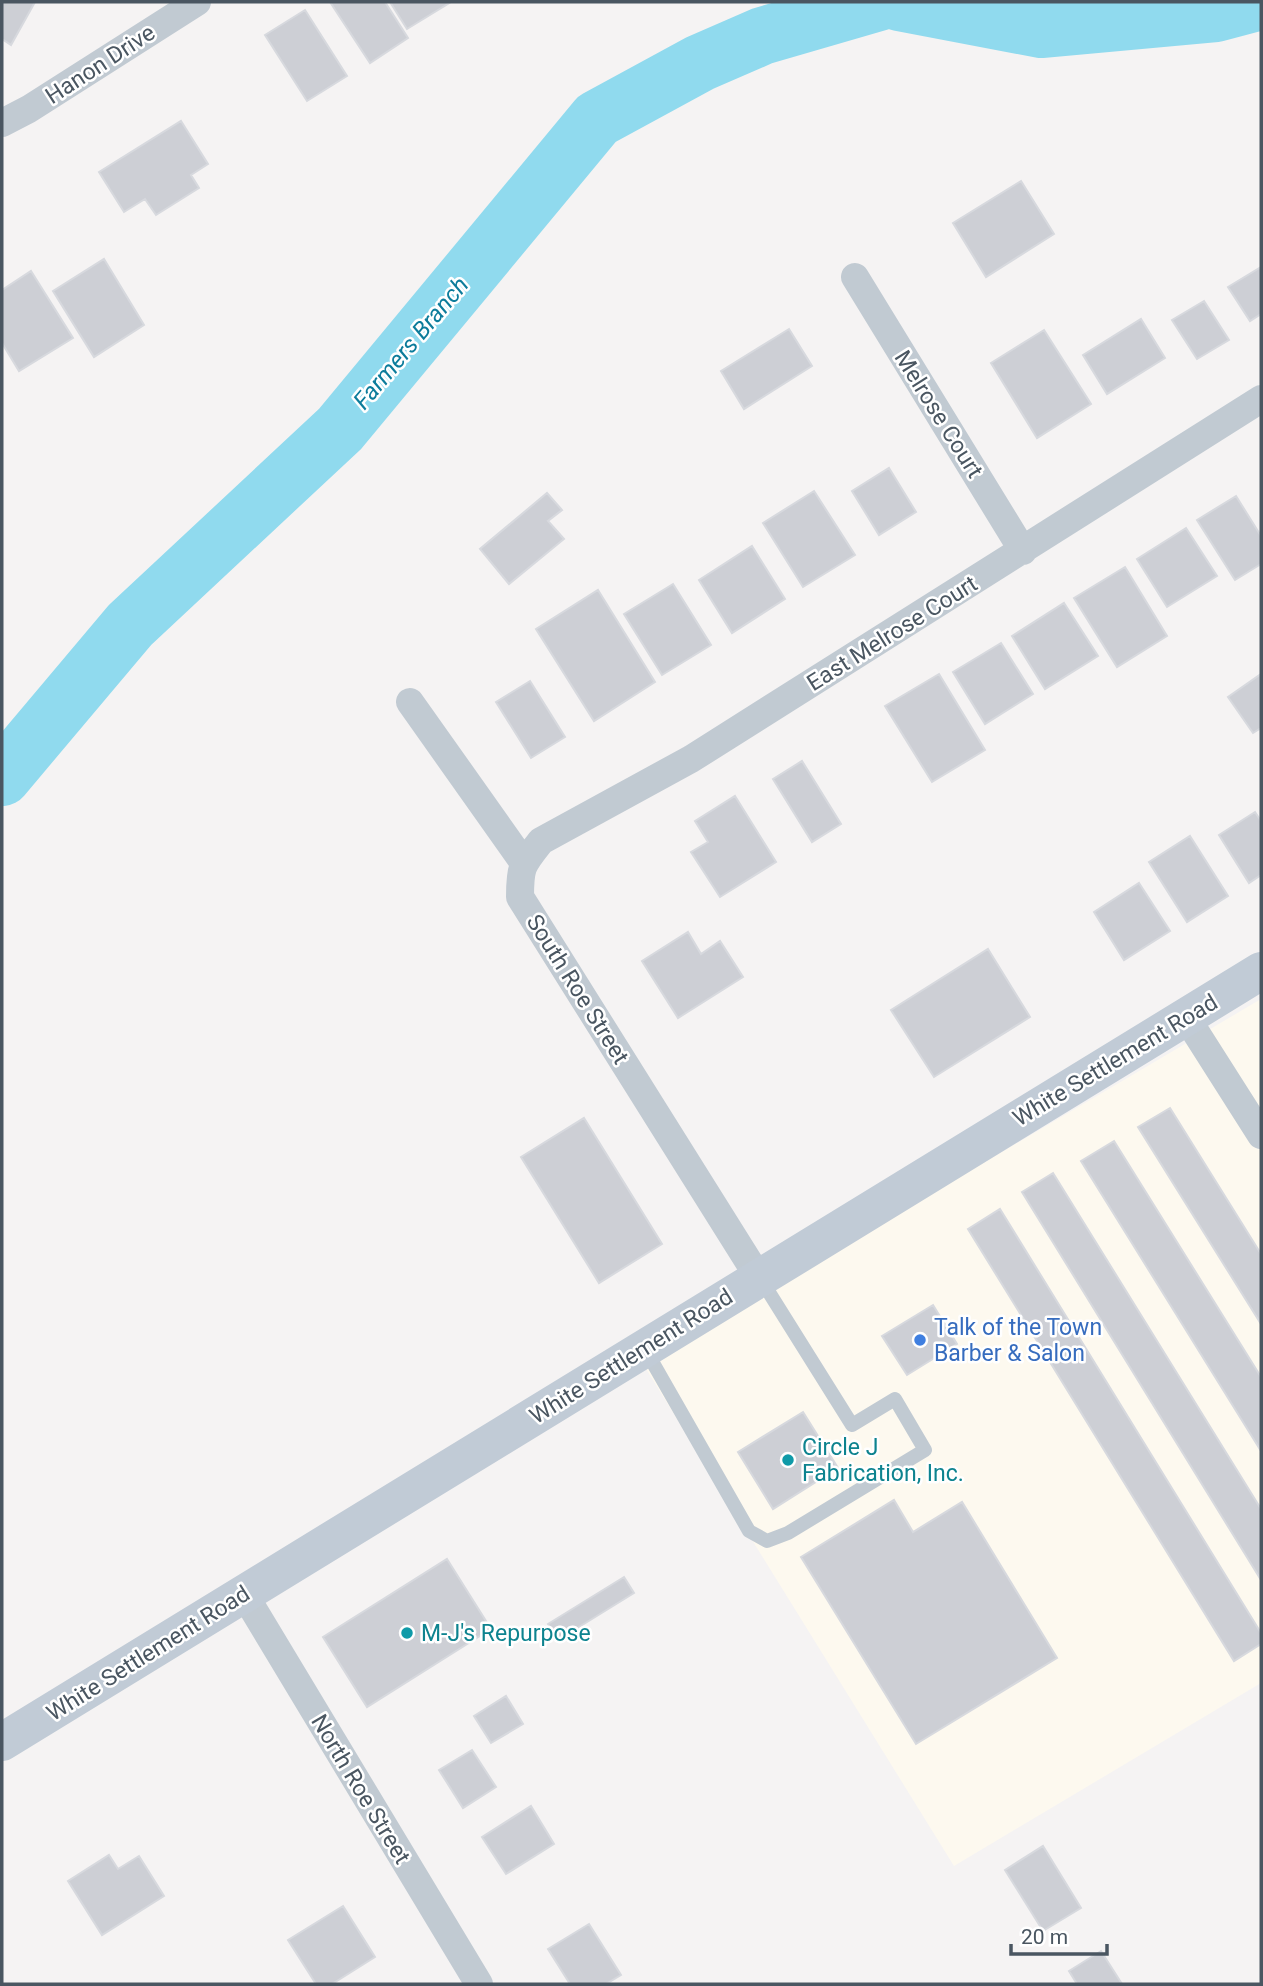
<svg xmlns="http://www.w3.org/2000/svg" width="1263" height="1986" viewBox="0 0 1263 1986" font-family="Roboto,sans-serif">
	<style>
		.commercial { fill: #fdf9ef }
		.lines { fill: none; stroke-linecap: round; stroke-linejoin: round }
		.river { stroke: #90daee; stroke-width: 58 }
		.building { fill: #cdcfd5; stroke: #d7d9de; stroke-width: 2 }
		.lane { stroke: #c1cad2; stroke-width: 14 }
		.street { stroke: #c1cad2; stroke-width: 28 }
		.secondary { stroke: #c1cbd6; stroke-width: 38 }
		.shop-dot { fill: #3f7fe0; stroke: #fff; stroke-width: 2.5 }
		.culture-dot { fill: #0f9aa8; stroke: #fff; stroke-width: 2.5 }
		.labels { text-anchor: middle; stroke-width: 5; stroke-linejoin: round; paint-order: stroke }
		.street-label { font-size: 23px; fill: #4a5661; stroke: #fff }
		.shop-label { font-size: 23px; fill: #366cbe; stroke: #fff; text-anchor: start }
		.culture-label { font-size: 23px; fill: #0d838f; stroke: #fff; text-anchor: start }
		.water-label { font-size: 24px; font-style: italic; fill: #0c7c9b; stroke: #fff }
	</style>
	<rect width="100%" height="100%" fill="#f5f3f3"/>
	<!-- commercial -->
	<path class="commercial" d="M1261,999V1683L954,1866L643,1364Z"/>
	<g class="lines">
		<!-- river -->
		<path class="river" d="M899,2L1041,29L1216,13L1257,2
			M2,777L130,625L340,429L597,119L700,63L762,36L879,2"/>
	</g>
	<!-- building -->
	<path class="building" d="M2,2H35L11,45L2,39Z
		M330,2H385L408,38L370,63Z
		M390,2H451L407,29Z
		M305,10L347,76L307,101L265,35Z
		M181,121L208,164L191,175L199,188L156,215L145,199L124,212L99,172Z
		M1021,181L1054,234L986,277L953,223Z
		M104,259L144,325L94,357L53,291Z
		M1261,267V314L1250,321L1228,287Z
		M31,271L73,338L19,371L2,343V290Z
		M1204,301L1229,340L1197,359L1172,320Z
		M1141,319L1165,358L1107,394L1083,355Z
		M789,329L812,366L744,409L721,371Z
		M1044,330L1091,404L1037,438L991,363Z
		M889,468L916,512L879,535L852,491Z
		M814,491L855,555L803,587L763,523Z
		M547,493L562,510L548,521L564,539L509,584L480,549Z
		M1236,496L1261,536V564L1235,580L1197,520Z
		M1186,528L1217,576L1167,607L1137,559Z
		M752,546L785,599L732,633L699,580Z
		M1125,567L1167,636L1117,667L1074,598Z
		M673,584L711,645L662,675L624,614Z
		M598,590L655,682L594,721L536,629Z
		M1064,603L1098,656L1045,689L1012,636Z
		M1001,643L1033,694L985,724L953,672Z
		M939,674L985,750L932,782L885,706Z
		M1261,674V728L1253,733L1228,697Z
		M530,681L565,737L531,758L496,702Z
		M802,761L841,824L812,842L773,779Z
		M735,796L776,862L720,897L691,852L708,842L695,821Z
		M1255,812L1261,821V875L1249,883L1219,835Z
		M1190,836L1228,896L1187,922L1149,862Z
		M1139,883L1170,931L1124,960L1094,912Z
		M688,932L701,954L720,941L743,977L678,1018L642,961Z
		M988,949L1030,1017L934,1077L891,1010Z
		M1170,1108L1261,1254V1324L1138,1127Z
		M584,1118L662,1244L599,1283L521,1157Z
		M1114,1141L1261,1377V1451L1081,1161Z
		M1053,1173L1261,1509V1580L1022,1192Z
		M1000,1209L1261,1633V1644L1234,1661L968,1229Z
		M933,1305L957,1344L907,1375L882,1336Z
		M803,1412L838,1468L773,1509L738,1452Z
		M894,1500L913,1532L962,1502L1057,1658L916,1744L801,1557Z
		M447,1559L491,1629L367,1707L323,1637Z
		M624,1577L634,1593L558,1640L548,1624Z
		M506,1696L523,1724L491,1743L474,1716Z
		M472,1750L496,1787L463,1808L439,1770Z
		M531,1806L554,1844L506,1874L482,1837Z
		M1043,1846L1081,1908L1043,1931L1005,1870Z
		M109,1855L118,1869L139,1856L164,1896L102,1935L68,1881Z
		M343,1906L375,1957L332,1984H316L288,1940Z
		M589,1924L621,1975L606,1984H570L548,1949Z
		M1101,1951L1122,1984H1077L1069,1971Z"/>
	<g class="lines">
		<!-- lane -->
		<path class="lane" d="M645,1349L749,1531L767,1541L788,1533L925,1450L895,1399L852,1425L760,1278"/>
		<!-- street -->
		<path class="street" d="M2,123L29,109L197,2
			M855,277L1023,551
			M410,702L524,863
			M1186,1017L1261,1135
			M759,1278L520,897C520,866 522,865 541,841L691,759L1261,399
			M244,1594L479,1984"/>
		<!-- secondary -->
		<path class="secondary" d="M2,1742L1261,971"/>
	</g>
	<!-- markers -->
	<circle class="shop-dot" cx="920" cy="1340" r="7"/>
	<g class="culture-dot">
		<circle cx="788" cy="1460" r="7"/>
		<circle cx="407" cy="1633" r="7"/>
	</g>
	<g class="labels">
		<!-- street labels -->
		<g class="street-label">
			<text transform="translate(100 64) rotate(-33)" y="8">Hanon Drive</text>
			<text transform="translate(939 414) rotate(58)" y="8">Melrose Court</text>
			<text transform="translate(892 633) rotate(-32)" y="8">East Melrose Court</text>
			<text transform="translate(578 989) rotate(58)" y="8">South Roe Street</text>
			<text transform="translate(1115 1060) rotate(-31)" y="8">White Settlement Road</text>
			<text transform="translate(631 1356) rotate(-32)" y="8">White Settlement Road</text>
			<text transform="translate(148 1653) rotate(-32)" y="8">White Settlement Road</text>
			<text transform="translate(361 1789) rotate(59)" y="8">North Roe Street</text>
		</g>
		<!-- shop labels -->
		<g class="shop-label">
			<text x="934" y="1335">Talk of the Town<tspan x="934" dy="26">Barber &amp; Salon</tspan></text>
		</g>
		<!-- culture labels -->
		<g class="culture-label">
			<text x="802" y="1455">Circle J<tspan x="802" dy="26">Fabrication, Inc.</tspan></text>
			<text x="421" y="1641">M-J's Repurpose</text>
		</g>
		<!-- water labels -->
		<g class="water-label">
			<text transform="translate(411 343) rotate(-50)" y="8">Farmers Branch</text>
		</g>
	</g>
	<!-- border -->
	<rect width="1263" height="1986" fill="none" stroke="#4a5661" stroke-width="7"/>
	<!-- scale -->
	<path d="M1011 1944v10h96v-10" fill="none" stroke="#4a5661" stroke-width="3.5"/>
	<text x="1021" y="1944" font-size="21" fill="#4a5661" stroke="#ffffff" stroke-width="5" paint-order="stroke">20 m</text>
</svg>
